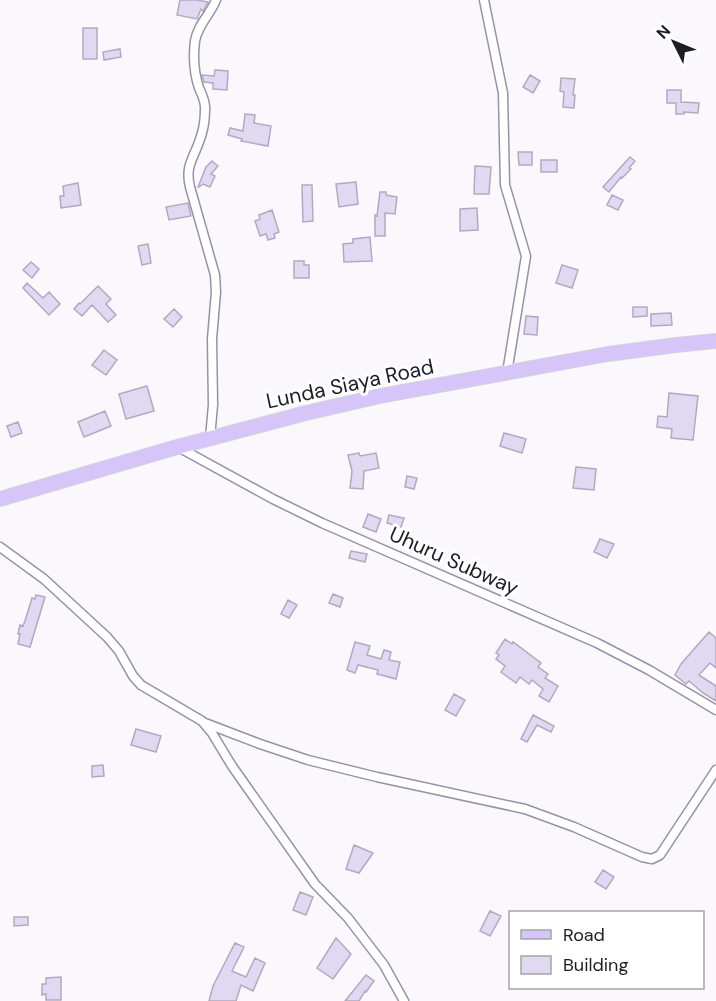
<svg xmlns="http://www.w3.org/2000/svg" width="716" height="1001" viewBox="0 0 716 1001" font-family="'DM Sans',sans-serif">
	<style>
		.building { fill: #e0d9f1; stroke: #b0aac1; stroke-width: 1.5 }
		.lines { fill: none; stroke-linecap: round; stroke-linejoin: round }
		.street-casing { stroke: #9891a8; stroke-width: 11 }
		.primary-casing { stroke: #d6d6d8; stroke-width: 16 }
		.street { stroke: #fff; stroke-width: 8 }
		.primary { stroke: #d6c5f9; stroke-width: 14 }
		.labels { text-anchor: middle; stroke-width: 6; stroke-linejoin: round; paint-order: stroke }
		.street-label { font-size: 21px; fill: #1e1c24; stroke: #fff }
	</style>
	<rect width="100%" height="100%" fill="#faf8fd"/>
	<!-- building -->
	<path class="building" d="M180,0H197L208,2L203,11L201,9L197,19L177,15Z
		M83,28H97V59H83Z
		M120,49L121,57L104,60L103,52Z
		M215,70L228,71L227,90L213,89V83L204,82L202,75L214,76Z
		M530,75L540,81L533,93L523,87Z
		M561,78L575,79L573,95H575L574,108L563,107L564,92L560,91Z
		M667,90H681V102L699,103L698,113L684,112V114H676V103H667Z
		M245,114L255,115L254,123L271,126L268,146L241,141L242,139L228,135L230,128L243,131Z
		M518,152H532V165H519Z
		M630,157L635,161L629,168L631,169L622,178L621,177L609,192L603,187Z
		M541,160H557V172H541Z
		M212,161L218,166L211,174L215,176L210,187L203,184L199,187H198L206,167Z
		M475,166L491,167L489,194H474Z
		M356,182L358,204L339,207L336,184Z
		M78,183L81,205L61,208L60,196H64L63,186Z
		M302,185H312L313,221L303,222Z
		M380,192H386V195L397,197L395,214L385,213V236H375V215L377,216Z
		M612,195L623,200L618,210L607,205Z
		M188,203L191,216L169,220L166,207Z
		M477,208L478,230L460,231V209Z
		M272,210L279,232L274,234L275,238L268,240L266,234L260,236L255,221L260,219L259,215Z
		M370,237L372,261L344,262L343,244L353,243V239Z
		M148,244L151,263L142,265L138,246Z
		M294,261H304V265H309V278H294Z
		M31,262L39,269L32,278L23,270Z
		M562,265L578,270L572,288L556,283Z
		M27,283L43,298L49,292L60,304L49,315L23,288Z
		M98,286L111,299L106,304L116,315L108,322L92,305L82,316L74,309L79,303L80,304Z
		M633,307H647V316L633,317Z
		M174,309L182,317L173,327L164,319Z
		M671,313L672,325L651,326V314Z
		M526,316L538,317L537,335L524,334Z
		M104,350L117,360L106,375L92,365Z
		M147,386L154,411L126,419L119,394Z
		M669,393L698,396L693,440L671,438L672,429L657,427L658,416L667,417Z
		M105,411L111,426L84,437L78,422Z
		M18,422L22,433L11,437L7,426Z
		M504,433L526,439L522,453L500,446Z
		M359,453L360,456L376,453L379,468L364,471L363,489L350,488L352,471L348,455Z
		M576,467L596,469L594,490L573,488Z
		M407,476L417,478L414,489L405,487Z
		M368,514L381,519L376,532L363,527Z
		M389,515L404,518L401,527L387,523Z
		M600,539L614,544L607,558L594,552Z
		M351,551L367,554L365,562L349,558Z
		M333,594L343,598L340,607L329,603Z
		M36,595L45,597L30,647L18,644L20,634H18L20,625L23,626L25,621L32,598L35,599Z
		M288,600L297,605L289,618L281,614Z
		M709,632L716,638V668L710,663L699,675L716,686V701L703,693L689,681L686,684L675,675L681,664Z
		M505,639L512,644L513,642L541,663L538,667L548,674L545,678L558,686L549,702L539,696L543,689L532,680L529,684L520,677L516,683L501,672L505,666L496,659L499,655L496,653Z
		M355,642L370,646L367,655L381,659L384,650L391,652L389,660L400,662L396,679L377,674L378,670L358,665L355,673L347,670Z
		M454,694L465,700L456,716L445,710Z
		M533,715L554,726L551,732L537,725L527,742L521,739Z
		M136,729L161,736L156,752L131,745Z
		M103,765L104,776L92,777V766Z
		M354,845L373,853L359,873L346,869Z
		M603,870L614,877L606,889L595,882Z
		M300,892L313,897L306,915L293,910Z
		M490,911L501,916L490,936L480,931Z
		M14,917H28V925L14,926Z
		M336,938L351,954L333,979L317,968Z
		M235,943L244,947L232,971L246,977L255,958L265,963L253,991L241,985L236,1001H209L213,986Z
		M366,975L374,981L366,992L365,991L359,1001H345Z
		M61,977V1000H46V994L42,995V984H46V978Z"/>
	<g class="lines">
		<!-- street casing -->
		<g class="street-casing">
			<path id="street" d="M484,0L503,93L505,185L526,256L507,373
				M210,438L213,405L212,339L216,292L215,275L190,187C185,167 193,159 199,142C203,132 205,120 205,110C206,102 202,95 199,88C194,73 193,57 195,41C198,24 210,15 216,0
				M178,447L273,499L322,523L597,643L649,670L716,710
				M0,547L44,579L107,637L119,651L133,676L141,685L202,721L212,733L232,766L315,884L348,918L384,965L404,1001
				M205,723L260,744L308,760L377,777L525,809L574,827L642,857L652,859L660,855L716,770"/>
		</g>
		<!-- primary casing -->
		<g class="primary-casing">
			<path id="primary" d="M0,499L177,447L306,413L380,396L608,354L676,345L716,341"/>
		</g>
		<!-- street -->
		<use href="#street" class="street"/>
		<!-- primary -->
		<use href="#primary" class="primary"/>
	</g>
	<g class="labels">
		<!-- street labels -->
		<g class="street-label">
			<text transform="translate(350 384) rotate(-12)" y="7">Lunda Siaya Road</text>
			<text transform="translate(454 561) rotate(24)" y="7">Uhuru Subway</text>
		</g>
	</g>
	<!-- legend -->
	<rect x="509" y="911" width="195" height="78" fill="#ffffff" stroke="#a5a4a7" stroke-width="1.5"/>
	<rect x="521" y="930" width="30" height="9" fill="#d6c5f9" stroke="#a5a4a7" stroke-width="1.5"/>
	<text x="563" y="941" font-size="18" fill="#1e1c24">Road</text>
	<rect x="521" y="956" width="30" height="18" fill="#e0d9f1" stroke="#a5a4a7" stroke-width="1.5"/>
	<text x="563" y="971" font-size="18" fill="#1e1c24">Building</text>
	<!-- north arrow -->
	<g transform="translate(674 42) rotate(313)" stroke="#ffffff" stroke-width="4.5" paint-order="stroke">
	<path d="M0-4.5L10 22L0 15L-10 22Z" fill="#1e1c24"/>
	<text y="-9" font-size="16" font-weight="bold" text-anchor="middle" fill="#1e1c24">N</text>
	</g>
</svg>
